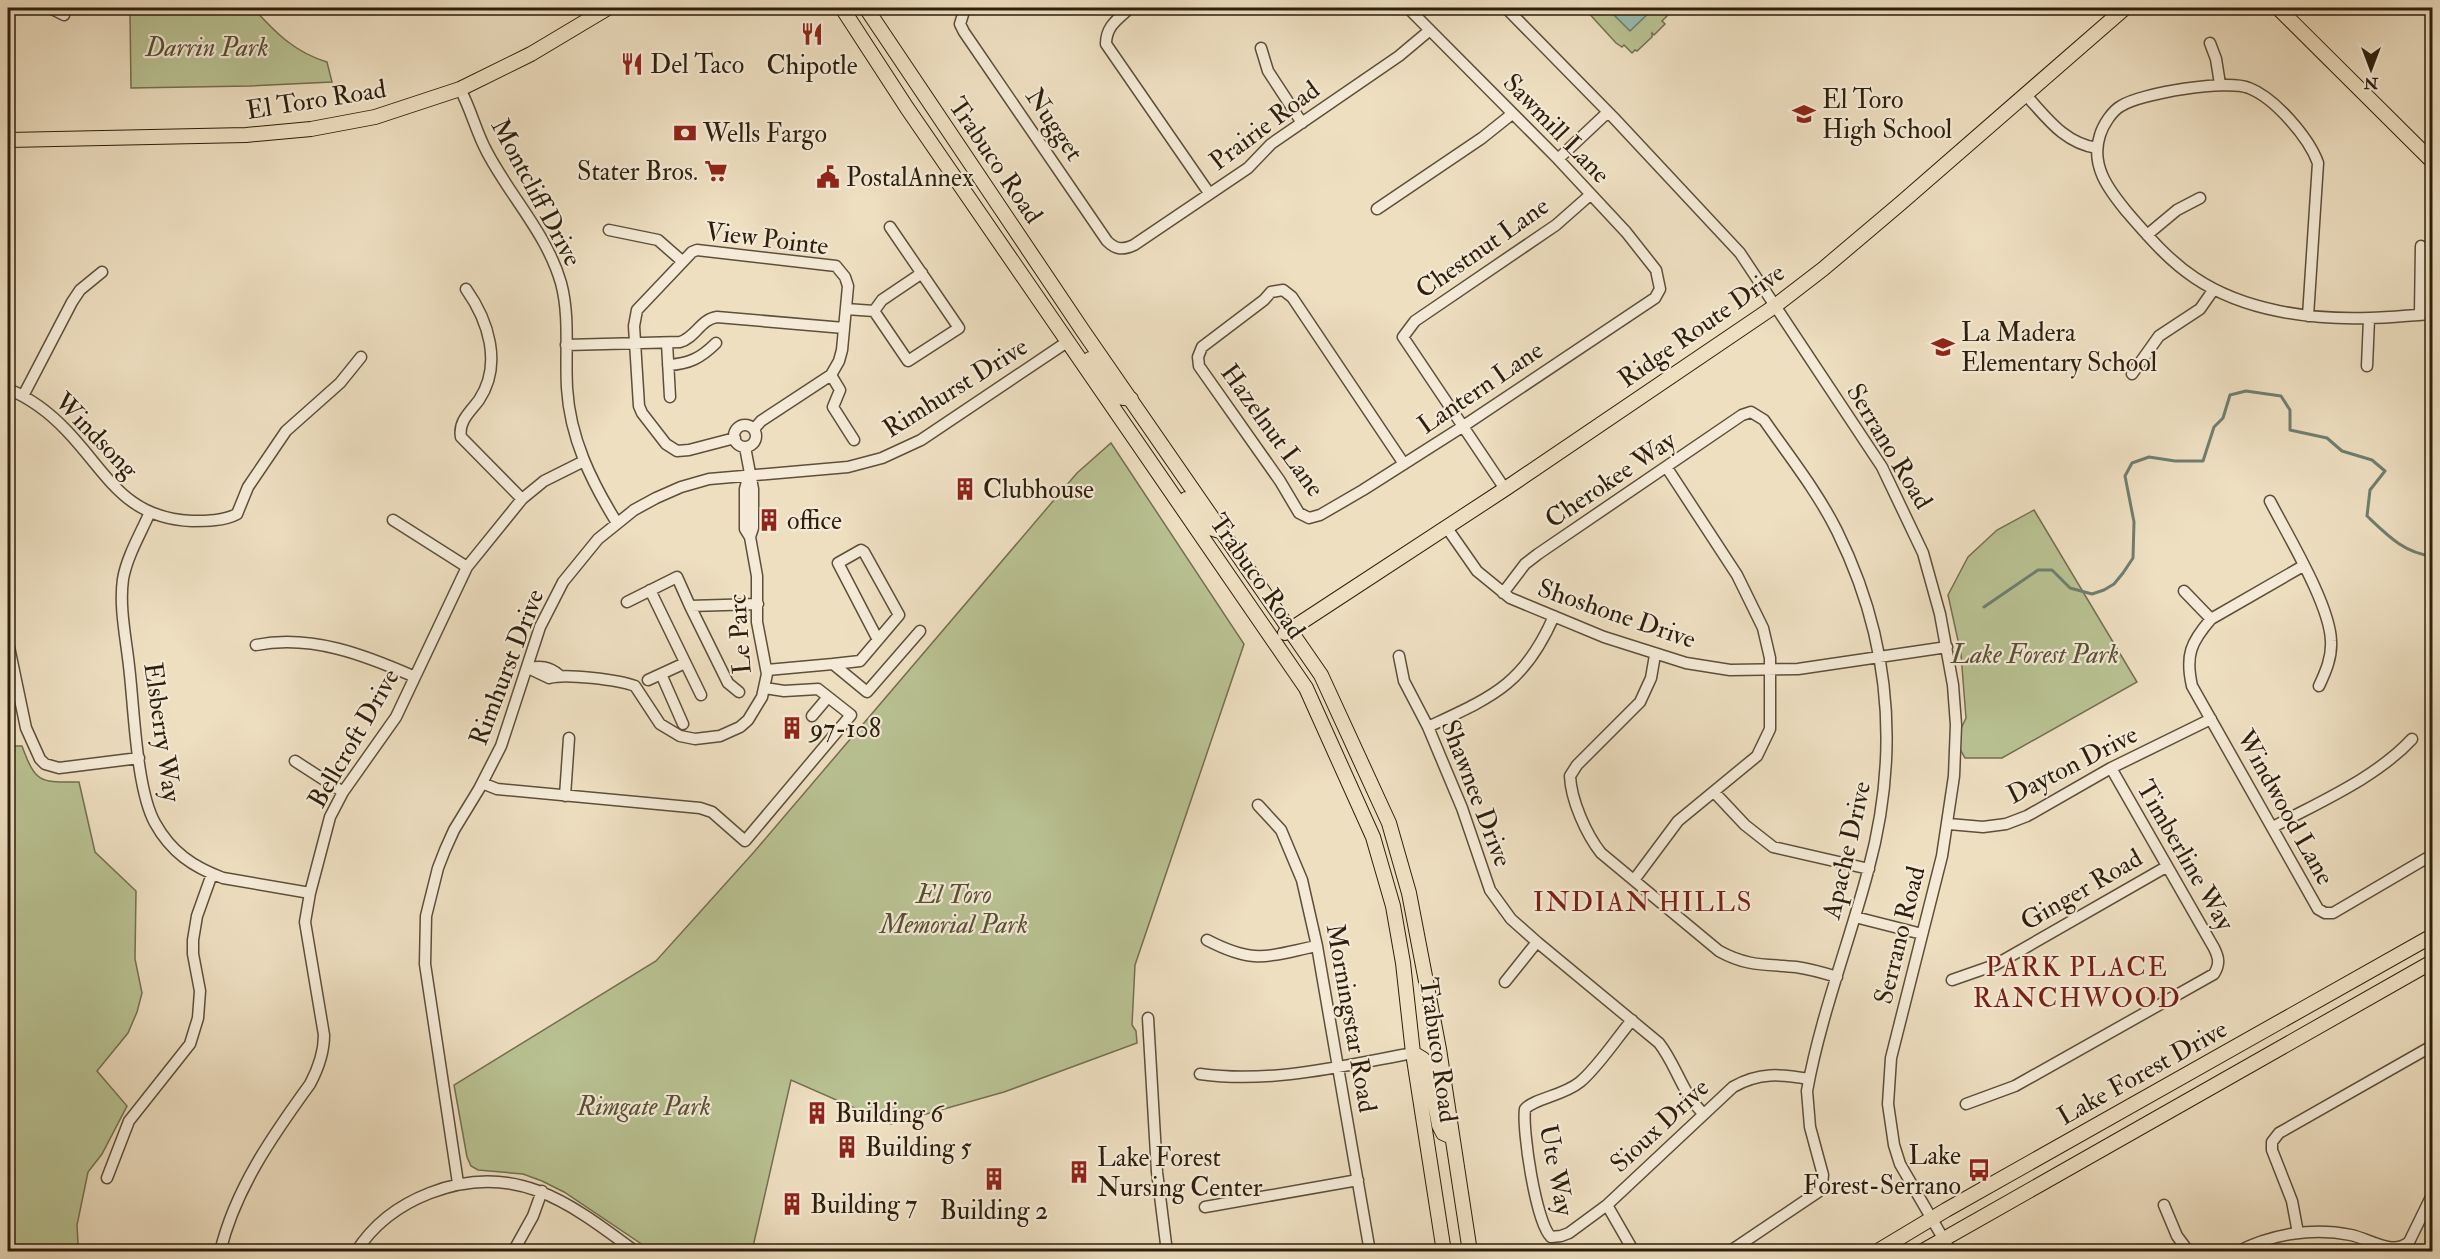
<svg xmlns="http://www.w3.org/2000/svg" width="2440" height="1259" viewBox="0 0 2440 1259" font-family="'IM FELL Double Pica',serif">
	<style>
		.green { fill: #b9c293; stroke: #737050; stroke-width: 1.5 }
		.water { fill: #99bdb2; stroke: #6e7e70; stroke-width: 1.5 }
		.lines { fill: none; stroke-linecap: round; stroke-linejoin: round }
		.stream { stroke: #6e7e70; stroke-width: 3 }
		.minor-casing { stroke: #5d4f39; stroke-width: 13 }
		.major-casing { stroke: #2d1f0c; stroke-width: 16 }
		.minor { stroke: #f4ead7; stroke-width: 10 }
		.major { stroke: #eedfc1; stroke-width: 14 }
		.labels { text-anchor: middle; stroke-width: 4.5; stroke-linejoin: round; paint-order: stroke }
		.park-label { font-size: 26px; font-style: italic; fill: #575034; stroke: #f4ead7 }
		.poi-label { font-size: 26px; fill: #2d1f0c; stroke: #f4ead7; text-anchor: start }
		.street-label { font-size: 26px; fill: #2d1f0c; stroke: #f4ead7 }
		.neighbourhood-label { font-size: 27px; letter-spacing: 1.5px; fill: #7a1f14; stroke: #f4ead7 }
	</style>
	<rect width="100%" height="100%" fill="#eedfc1"/>
	<filter id="stains"><feTurbulence type="fractalNoise" baseFrequency=".00333" numOctaves="4"/><feColorMatrix values="0 0 0 0 .2 0 0 0 0 .09 0 0 0 0 .02 0 0 0 .5 -.17"/></filter>
	<radialGradient id="worn" r=".72"><stop offset=".6" stop-color="#630" stop-opacity="0"/><stop offset="1" stop-color="#630" stop-opacity=".3"/></radialGradient>
	<!-- green -->
	<path class="green" d="M128,8H253C275,32 294,52 327,62L332,82L250,86L131,88L130,13Z
		M1584,8H1682L1674,14L1671,12L1662,21L1665,24L1654,35L1652,33V37L1637,51L1635,50L1632,53L1624,45L1622,47L1616,43Z
		M1111,443L1244,644L1135,965L1132,1025L1136,1031L1137,1043L1004,1092L891,1124L791,1080L752,1251H652L564,1192L542,1181L523,1174L478,1170L471,1166L467,1157L454,1085L656,961L754,852L1077,473Z
		M2034,510L2137,682L2002,758H1965L1955,741L1966,718L1961,654L1948,595L1968,557L1997,530Z
		M8,746H22C36,784 40,782 79,782L95,852L136,891L135,959L142,993L137,1012L128,1033L97,1071L127,1106L102,1154L88,1172L77,1225L78,1244L88,1251H8Z"/>
	<!-- water -->
	<path class="water" d="M1610,8H1654L1630,31L1608,9Z"/>
	<g class="lines">
		<!-- stream -->
		<path class="stream" d="M1984,607L2038,570H2052L2070,588L2092,594L2104,590L2114,584L2123,573L2133,558L2134,522L2125,476L2132,463L2149,457L2175,461H2203L2214,427L2223,418L2230,395L2246,391L2281,396L2290,410V430L2327,438L2342,451L2372,460L2385,471L2370,490L2367,516C2387,535 2404,553 2432,556"/>
		<!-- minor casing -->
		<g class="minor-casing">
			<path id="minor" d="M50,8L64,15
				M965,8L960,24L964,32L1107,241C1116,250 1123,250 1134,245L1248,168L1271,144L1399,56L1430,30
				M1130,8C1118,19 1106,26 1106,44L1209,193
				M1506,8L1613,117L1740,253L1882,467L1923,553L1940,614L1953,685L1956,725L1954,776L1942,856L1891,1058L1888,1104L1894,1145L1900,1164L1951,1252
				M2210,43L2216,59L2220,84
				M1261,48L1268,71L1302,123
				M460,89C471,109 476,132 487,152C510,196 547,234 561,283C570,316 565,353 567,388C570,438 591,481 617,523
				M2025,94C2047,118 2064,143 2097,148
				M1558,159L1608,112
				M1377,209L1482,138L1512,114
				M609,230L658,240L682,261
				M2147,235L2177,210L2200,198
				M466,289C488,320 503,364 479,400C471,411 458,421 461,437L522,499
				M846,309L874,311L908,361L959,328L890,227
				M874,311L882,300L922,273
				M2420,314L2421,246
				M2308,316L2318,163C2309,138 2275,98 2249,88C2228,79 2141,93 2121,106C2112,111 2103,125 2100,135C2090,165 2108,189 2127,212C2148,236 2168,260 2195,278C2244,311 2312,320 2369,318C2390,318 2411,315 2432,314
				M667,343L670,397
				M566,345L680,342C695,338 701,319 717,317L844,328
				M668,365C689,364 701,358 716,343
				M2367,366L2369,319
				M2132,374L2159,336L2200,309L2214,289
				M831,375L840,390L833,407L854,440
				M8,389C30,398 50,413 67,431C108,474 124,518 192,521C206,521 224,521 237,514L248,487L286,431L340,383L361,357
				M23,396L72,302L80,290L102,272
				M734 436a11 11 0 1 1 22 0a11 11 0 1 1-22 0Z
				M735,438L689,450L677,451L666,444L642,413L639,406L634,326L637,310L692,252L697,250L836,266L845,277L848,286L842,350L839,361L831,375L761,421L754,429
				M745,447L753,489V528L750,537
				M1404,464L1292,297L1283,290L1271,292L1264,300L1202,347L1198,357L1199,366L1280,481L1299,513L1309,518L1320,515L1363,490L1462,427L1655,298L1660,289L1656,270L1626,232L1558,159L1408,8
				M1505,489L1403,337L1415,321L1556,225L1590,195
				M2270,501C2288,536 2330,605 2331,641C2332,657 2326,671 2319,686
				M150,512C141,533 127,556 123,579C119,607 126,638 129,666C134,706 136,789 155,823C171,852 193,867 223,878L310,893
				M393,520L467,567
				M1447,528L1477,571L1510,598L1604,637L1686,663L1730,670L1798,669L1947,647
				M2303,566L2211,619C2191,642 2185,655 2192,686L2318,909L2325,913H2333L2432,855
				M650,590L701,695
				M2184,591L2211,619
				M1503,593L1525,564L1538,554L1742,415L1751,412L1764,420C1789,456 1817,491 1837,531C1891,640 1900,754 1868,871C1849,943 1820,1018 1807,1091L1810,1127L1823,1175L1822,1184L1818,1192L1729,1252
				M627,602L677,577L690,606L758,604
				M690,606L728,683L739,692
				M878,640L838,563L861,550L864,552L899,615L860,661L833,664L867,692L920,631
				M8,642L26,728L40,759L45,764L59,768L139,758
				M256,645C311,634 365,655 415,677
				M1655,655L1651,678L1640,702L1577,765L1570,776C1571,800 1586,834 1601,853L1719,951C1748,967 1766,964 1796,967C1810,969 1824,973 1837,977
				M1399,656L1404,681L1428,727L1462,808L1490,890L1511,919L1537,942L1659,1043C1677,1066 1682,1094 1704,1114
				M528,668L549,678C565,673 619,680 635,686L660,724L680,736L695,739L720,736L740,727L748,720L762,697L767,674L757,622V576L750,537L745,529V489L749,474
				M528,668C540,666 549,666 559,675
				M767,670L833,664
				M661,674L683,724
				M648,680L685,663
				M812,716L828,697
				M1428,727C1492,697 1524,685 1554,616
				M295,761L343,792
				M482,783L497,789L700,808L712,812L745,841L851,715L818,689L784,691L765,688
				M1714,792L1745,825L1773,847L1869,869
				M565,796L569,738
				M1258,805L1281,830L1302,880L1317,946L1370,1252
				M1949,824L1983,827L2006,824L2027,816L2111,768L2211,719
				M2273,827C2319,802 2376,778 2412,739
				M1634,880L1678,821L1757,756L1770,729V658L1763,628L1737,575L1667,468
				M1855,917L1922,934
				M1207,940C1255,965 1267,956 1317,946
				M1952,980L1995,965L2166,867
				M1505,982L1537,942
				M1148,1018L1157,1172L1167,1252
				M1632,1020C1616,1039 1598,1067 1580,1082C1563,1096 1535,1098 1525,1109C1522,1130 1536,1223 1551,1237L1561,1236L1569,1233L1607,1205L1733,1087C1759,1072 1781,1074 1809,1079
				M1200,1074C1271,1084 1342,1066 1413,1053
				M1966,1104L2015,1086L2214,974C2220,964 2219,958 2214,948L2111,768
				M107,1178L129,1121L190,1044L198,1018L200,991L193,954V940L197,916L212,874
				M458,1183L425,964L426,916L438,868L445,850L454,830L479,789L501,746L540,627L563,582L598,539L634,510L656,498L681,487L709,479L848,467L882,458L921,440L1067,342
				M1607,1205L1634,1252
				M2164,1205L2177,1236L2189,1252
				M1205,1207L1358,1180
				M2298,1233L2292,1201L2272,1150V1142L2279,1133L2432,1046
				M220,1252C235,1189 273,1135 310,1084C318,1069 324,1053 324,1035L305,922L310,893L330,817L343,792L396,717L467,567L522,499L544,481L584,461
				M356,1252C374,1223 399,1205 430,1193C515,1160 570,1203 636,1252
				M513,1252L533,1216L542,1191
				M2237,1252C2271,1234 2313,1227 2351,1235C2370,1239 2392,1256 2409,1242L2432,1195"/>
		</g>
		<!-- major casing -->
		<g class="major-casing">
			<path id="major" d="M842,8L907,108L1306,688L1373,837L1393,906L1403,963L1413,1053L1444,1252
				M866,8L1083,331L1321,675L1389,823L1409,893L1439,1049L1470,1252
				M2278,8L2432,161
				M8,140L246,135L311,129L375,117L460,89L531,54L608,8
				M1090,359L1118,397L1131,399
				M1186,499L1207,527L1223,532
				M1285,633L1505,489L1775,306L1823,269L1901,203L2125,8
				M1413,1053L1423,1059L1428,1067L1439,1125L1443,1133L1452,1137
				M1876,1252L1946,1210L2432,936
				M1921,1252L2432,962"/>
		</g>
		<!-- minor -->
		<use href="#minor" class="minor"/>
		<!-- major -->
		<use href="#major" class="major"/>
	</g>
	<!-- icons -->
	<defs>
		<g id="restaurant-bare" transform="scale(1.8)"><path d="M-5-6h1v4h1v-4h1v4h1v-4h1v5L-1.5 .5V6h-2V.5L-5-1ZM5-6V6H3V1.5H1.5Q1.5-4 5-6Z" fill="#8f2418" stroke="#f4ead7" stroke-width="2.5" paint-order="stroke"/></g>
		<g id="school-bare" transform="scale(1.8)"><path d="M0-5L7-2L0 1L-7-2ZM-4 1L0 2.5L4 1V4Q0 6-4 4Z" fill="#8f2418" stroke="#f4ead7" stroke-width="2.5" paint-order="stroke"/></g>
		<g id="bank-bare" transform="scale(1.8)"><path d="M-6-4H6V4H-6ZM0-2.3a2.3 2.3 0 1 0 0 4.6a2.3 2.3 0 1 0 0-4.6Z" fill="#8f2418" stroke="#f4ead7" stroke-width="2.5" paint-order="stroke"/></g>
		<g id="supermarket-bare" transform="scale(1.8)"><path d="M-6-5.5h2.5l.6 2H6L4.5 2H-2.5L-4.4-4H-6ZM-1.5 3.2a1.3 1.3 0 1 0 .1 0ZM3 3.2a1.3 1.3 0 1 0 .1 0Z" fill="#8f2418" stroke="#f4ead7" stroke-width="2.5" paint-order="stroke"/></g>
		<g id="civic-bare" transform="scale(1.8)"><path d="M-.6-6.5H3V-4.5H.6V-3L4-1V1h2V6H-6V1h2V-1L-.6-3ZM-1.2 2.5V6h2.4V2.5Z" fill="#8f2418" stroke="#f4ead7" stroke-width="2.5" paint-order="stroke"/></g>
		<g id="building-bare" transform="scale(1.8)"><path d="M-4-6H4V6H1V3H-1V6H-4ZM-2.5-4.3h1.7v1.8h-1.7ZM.8-4.3h1.7v1.8H.8ZM-2.5-1h1.7V.8h-1.7ZM.8-1h1.7V.8H.8Z" fill="#8f2418" stroke="#f4ead7" stroke-width="2.5" paint-order="stroke"/></g>
		<g id="bus-bare" transform="scale(1.8)"><path d="M-5-6H5V4H4V6H2V4H-2V6H-4V4H-5ZM-3.5-4V0h7V-4ZM-3.5 1.2v1.5H-2V1.2ZM2 1.2v1.5H3.5V1.2Z" fill="#8f2418" stroke="#f4ead7" stroke-width="2.5" paint-order="stroke"/></g>
	</defs>
	<g fill-rule="evenodd">
		<use href="#restaurant-bare" x="812" y="34"/>
		<use href="#restaurant-bare" x="632" y="64"/>
		<use href="#school-bare" x="1804" y="114"/>
		<use href="#bank-bare" x="685" y="133"/>
		<use href="#supermarket-bare" x="716" y="171"/>
		<use href="#civic-bare" x="828" y="177"/>
		<use href="#school-bare" x="1943" y="347"/>
		<use href="#building-bare" x="965" y="489"/>
		<use href="#building-bare" x="769" y="520"/>
		<use href="#building-bare" x="792" y="728"/>
		<use href="#building-bare" x="817" y="1113"/>
		<use href="#building-bare" x="847" y="1147"/>
		<use href="#bus-bare" x="1979" y="1170"/>
		<use href="#building-bare" x="1079" y="1172"/>
		<use href="#building-bare" x="994" y="1179"/>
		<use href="#building-bare" x="792" y="1204"/>
	</g>
	<g class="labels">
		<!-- park labels -->
		<g class="park-label">
			<text x="207" y="56">Darrin Park</text>
			<text x="2035" y="663">Lake Forest Park</text>
			<text x="954" y="903">El Toro<tspan x="954" dy="30">Memorial Park</tspan></text>
			<text x="644" y="1115">Rimgate Park</text>
		</g>
		<!-- poi labels -->
		<g class="poi-label">
			<text x="650" y="73">Del Taco</text>
			<text x="812" y="74" text-anchor="middle">Chipotle</text>
			<text x="1822" y="108">El Toro<tspan x="1822" dy="30">High School</tspan></text>
			<text x="703" y="142">Wells Fargo</text>
			<text x="698" y="180" text-anchor="end">Stater Bros.</text>
			<text x="846" y="186">PostalAnnex</text>
			<text x="1961" y="341">La Madera<tspan x="1961" dy="30">Elementary School</tspan></text>
			<text x="983" y="498">Clubhouse</text>
			<text x="787" y="529">office</text>
			<text x="810" y="737">97-108</text>
			<text x="835" y="1122">Building 6</text>
			<text x="865" y="1156">Building 5</text>
			<text x="1961" y="1164" text-anchor="end">Lake<tspan x="1961" dy="30">Forest-Serrano</tspan></text>
			<text x="1097" y="1166">Lake Forest<tspan x="1097" dy="30">Nursing Center</tspan></text>
			<text x="810" y="1213">Building 7</text>
			<text x="994" y="1219" text-anchor="middle">Building 2</text>
		</g>
		<!-- street labels -->
		<g class="street-label">
			<text transform="translate(316 99) rotate(-9)" y="9">El Toro Road</text>
			<text transform="translate(1055 124) rotate(56)" y="9">Nugget</text>
			<text transform="translate(1264 125) rotate(-37)" y="9">Prairie Road</text>
			<text transform="translate(1557 128) rotate(46)" y="9">Sawmill Lane</text>
			<text transform="translate(996 160) rotate(56)" y="9">Trabuco Road</text>
			<text transform="translate(537 192) rotate(62)" y="9">Montcliff Drive</text>
			<text transform="translate(767 238) rotate(7)" y="9">View Pointe</text>
			<text transform="translate(1482 247) rotate(-35)" y="9">Chestnut Lane</text>
			<text transform="translate(1701 325) rotate(-35)" y="9">Ridge Route Drive</text>
			<text transform="translate(955 387) rotate(-32)" y="9">Rimhurst Drive</text>
			<text transform="translate(1480 387) rotate(-34)" y="9">Lantern Lane</text>
			<text transform="translate(1273 430) rotate(54)" y="9">Hazelnut Lane</text>
			<text transform="translate(97 435) rotate(46)" y="9">Windsong</text>
			<text transform="translate(1890 446) rotate(59)" y="9">Serrano Road</text>
			<text transform="translate(1610 479) rotate(-34)" y="9">Cherokee Way</text>
			<text transform="translate(1258 576) rotate(55)" y="9">Trabuco Road</text>
			<text transform="translate(1617 613) rotate(19)" y="9">Shoshone Drive</text>
			<text transform="translate(739 634) rotate(-94)" y="9">Le Parc</text>
			<text transform="translate(506 667) rotate(-69)" y="9">Rimhurst Drive</text>
			<text transform="translate(163 732) rotate(82)" y="9">Elsberry Way</text>
			<text transform="translate(353 738) rotate(-60)" y="9">Bellcroft Drive</text>
			<text transform="translate(2072 764) rotate(-27)" y="9">Dayton Drive</text>
			<text transform="translate(1477 793) rotate(69)" y="9">Shawnee Drive</text>
			<text transform="translate(2286 807) rotate(61)" y="9">Windwood Lane</text>
			<text transform="translate(1846 850) rotate(-77)" y="9">Apache Drive</text>
			<text transform="translate(2186 855) rotate(60)" y="9">Timberline Way</text>
			<text transform="translate(2081 889) rotate(-30)" y="9">Ginger Road</text>
			<text transform="translate(1899 935) rotate(-76)" y="9">Serrano Road</text>
			<text transform="translate(1352 1018) rotate(80)" y="9">Morningstar Road</text>
			<text transform="translate(1439 1050) rotate(82)" y="9">Trabuco Road</text>
			<text transform="translate(2142 1072) rotate(-29)" y="9">Lake Forest Drive</text>
			<text transform="translate(1659 1125) rotate(-43)" y="9">Sioux Drive</text>
			<text transform="translate(1557 1170) rotate(79)" y="9">Ute Way</text>
		</g>
		<!-- neighbourhood labels -->
		<g class="neighbourhood-label">
			<text x="1643" y="911">INDIAN HILLS</text>
			<text x="2077" y="976">PARK PLACE<tspan x="2077" dy="31">RANCHWOOD</tspan></text>
		</g>
	</g>
	<!-- margin -->
	<rect width="2440" height="1259" fill="none" stroke="#eedfc1" stroke-width="30"/>
	<rect x="9" y="9" width="2422" height="1241" fill="none" stroke="#2d1f0c" stroke-width="3"/>
	<rect x="15" y="15" width="2410" height="1229" fill="none" stroke="#2d1f0c" stroke-width="1.5"/>
	<!-- north arrow -->
	<g transform="translate(2371 69) rotate(180)" stroke="#f4ead7" stroke-width="4.5" paint-order="stroke">
	<path d="M0-4.5L10 22L0 15L-10 22Z" fill="#2d1f0c"/>
	<text y="-9" font-size="16" font-weight="bold" text-anchor="middle" fill="#2d1f0c">N</text>
	</g>
	<rect width="100%" height="100%" filter="url(#stains)"/>
	<rect width="100%" height="100%" fill="url(#worn)"/>
</svg>
